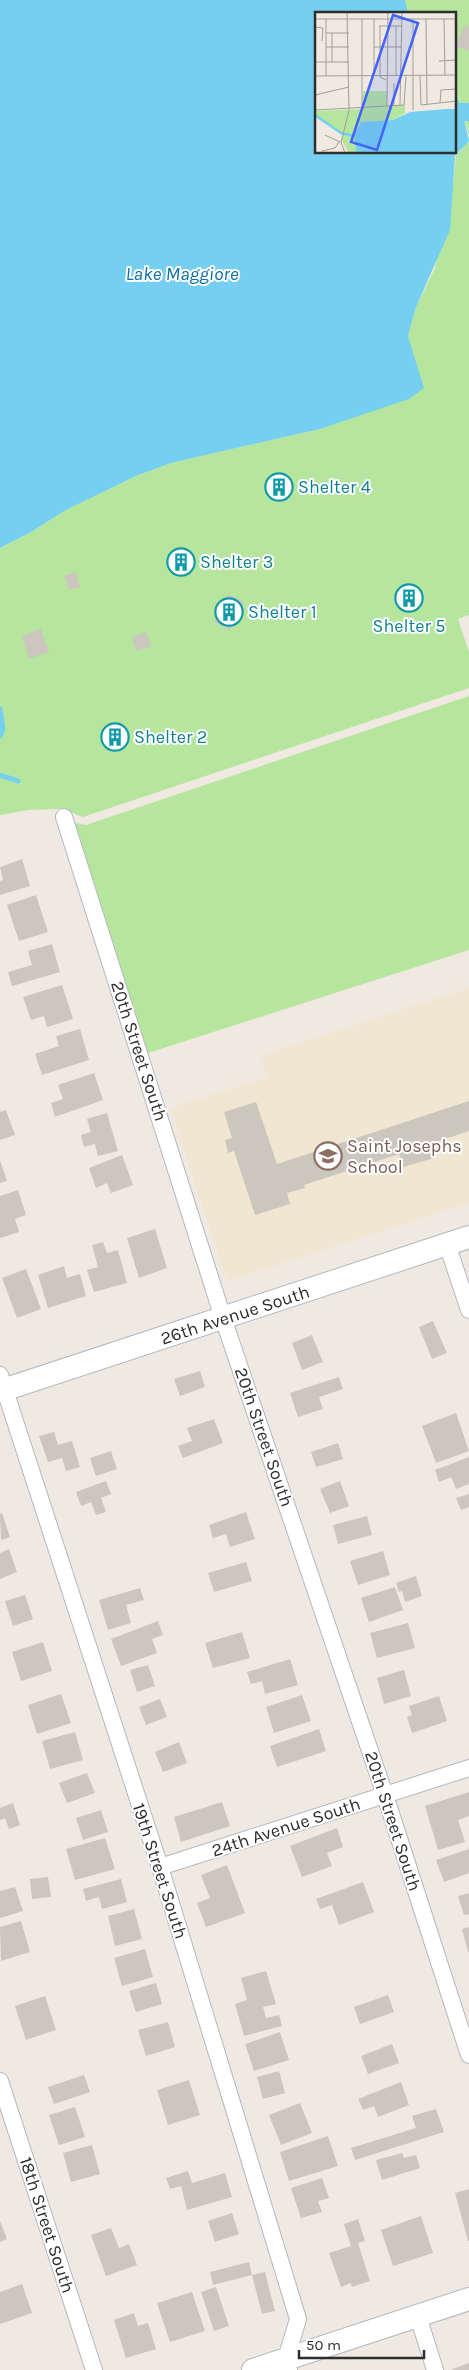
<svg xmlns="http://www.w3.org/2000/svg" width="469" height="2370" viewBox="0 0 469 2370" font-family="Karla,sans-serif">
	<style>
		.education { fill: #f0e6d1 }
		.green { fill: #b6e59e }
		.water { fill: #75cff0 }
		.lines { fill: none; stroke-linecap: round; stroke-linejoin: round }
		.stream { stroke: #75cff0; stroke-width: 5 }
		.canal { stroke: #75cff0; stroke-width: 18 }
		.building { fill: #cbc7bf }
		.street-casing { stroke: #b4b7c1; stroke-width: 18 }
		.secondary-casing { stroke: #b4b7c1; stroke-width: 24 }
		.street { stroke: #fff; stroke-width: 16 }
		.secondary { stroke: #fff; stroke-width: 22 }
		.labels { text-anchor: middle; stroke-width: 4; stroke-linejoin: round; paint-order: stroke }
		.culture-label { font-size: 18px; fill: #0d838f; stroke: #fff; text-anchor: start }
		.street-label { font-size: 18px; fill: #2e2e2e; stroke: #fff }
		.education-label { font-size: 18px; fill: #785e54; stroke: #fff; text-anchor: start }
		.water-label { font-size: 19px; font-style: italic; fill: #0d6fa3; stroke: #fff }
		.inset-river { fill: none; stroke: #75cff0; stroke-width: 2.5 }
		.inset-road { fill: none; stroke: #a29e99; stroke-width: 1 }
		.view { fill: #4264fb; fill-opacity: 0.15; stroke: #4264fb; stroke-width: 2.5 }
		.inset-edge { fill: none; stroke: #2e2e2e; stroke-width: 2.5 }
	</style>
	<rect width="100%" height="100%" fill="#efe9e1"/>
	<!-- education -->
	<path class="education" d="M469,988V1203L227,1281L171,1108L267,1077L260,1056Z"/>
	<!-- green -->
	<path class="green" d="M405,0H469V136L461,105L455,96V14H408Z
		M469,141V615L458,619L469,652V688L83,817L61,809L28,810L0,815V548L31,532L66,510L136,476L171,463L320,429L423,388L408,336L416,307L435,268L453,184L456,156Z
		M469,696V950L148,1053L75,823L86,825Z"/>
	<!-- water -->
	<path class="water" d="M0,0H405L408,14H316V152H455V96L461,105L469,141L455,156L450,230L416,307L408,336L424,388L409,399L320,429L171,463L136,476L66,510L31,532L0,548Z"/>
	<g class="lines">
		<!-- stream -->
		<path class="stream" d="M0,709L3,729L0,736
			M0,775L18,781"/>
		<!-- canal -->
		<path class="canal" d="M460,112H469"/>
	</g>
	<!-- building -->
	<path class="building" d="M464,25L469,27V51L456,46Z
		M285,478L289,492L273,496L269,483Z
		M179,550L194,563L184,574L169,561Z
		M76,572L80,587L69,590L64,576Z
		M416,590L419,602L403,607L399,595Z
		M228,594L244,602L230,630L214,622Z
		M41,629L49,652L29,659L22,636Z
		M146,632L151,646L136,651L132,637Z
		M120,730L124,740L109,745L106,734Z
		M22,859L30,886L0,895V881L3,880L0,867Z
		M36,895L48,932L19,941L7,905Z
		M52,944L60,972L12,986L8,972L32,965L28,951Z
		M62,985L73,1019L47,1027L44,1016L31,1020L23,997Z
		M80,1029L89,1060L42,1075L35,1054L59,1046L56,1036Z
		M94,1073L103,1100L55,1117L51,1103L63,1099L58,1085Z
		M469,1101V1131L430,1144L434,1158L403,1167L399,1154L304,1185L305,1188L287,1193L290,1204L255,1215L234,1151L228,1153L225,1140L232,1138L224,1112L256,1102L277,1164Z
		M6,1110L15,1135L0,1140V1112Z
		M107,1113L118,1151L98,1156L95,1144L84,1147L81,1135L91,1132L87,1119Z
		M122,1155L133,1185L111,1193L107,1183L96,1188L89,1168Z
		M0,1160L7,1181L0,1183Z
		M18,1190L26,1215L15,1219L19,1232L0,1238V1196Z
		M155,1229L167,1268L139,1278L127,1238Z
		M103,1242L107,1253L118,1250L127,1283L94,1292L87,1270L98,1267L92,1245Z
		M64,1266L67,1278L80,1274L86,1296L48,1308L38,1275Z
		M26,1269L41,1309L17,1318L2,1278Z
		M433,1321L447,1353L432,1359L419,1327Z
		M312,1335L323,1362L302,1370L292,1343Z
		M200,1371L205,1387L180,1396L174,1379Z
		M339,1377L343,1389L319,1397L323,1409L298,1417L290,1393Z
		M456,1413L469,1451L436,1463L422,1426Z
		M214,1419L223,1443L183,1458L178,1446L192,1441L187,1428Z
		M54,1432L58,1445L72,1441L80,1467L66,1471L62,1458L48,1462L39,1436Z
		M338,1443L343,1459L316,1467L311,1452Z
		M111,1451L117,1469L96,1476L90,1458Z
		M469,1457V1484L456,1489L451,1477L439,1482L435,1470Z
		M106,1481L111,1494L101,1498L106,1512L96,1515L91,1502L81,1506L76,1492Z
		M340,1481L349,1506L330,1513L320,1489Z
		M469,1494V1507L461,1510L456,1498Z
		M246,1512L255,1539L230,1547L226,1534L213,1538L209,1525Z
		M2,1513L10,1537L1,1540L0,1514Z
		M367,1516L372,1535L338,1544L333,1525Z
		M9,1549L17,1572L0,1579V1553Z
		M383,1551L390,1575L358,1585L350,1561Z
		M246,1562L252,1581L214,1592L208,1573Z
		M416,1576L422,1596L405,1602L402,1591L399,1592L396,1583Z
		M395,1587L403,1610L369,1622L361,1598Z
		M140,1588L144,1600L126,1605L131,1623L108,1630L99,1600Z
		M25,1595L33,1619L13,1626L5,1601Z
		M158,1621L163,1635L152,1639L157,1653L121,1666L111,1639Z
		M408,1623L415,1648L377,1658L370,1633Z
		M242,1632L250,1658L213,1668L205,1643Z
		M43,1642L52,1671L21,1681L12,1652Z
		M290,1659L298,1685L265,1694L262,1681L251,1684L247,1672Z
		M148,1665L155,1686L137,1692L130,1670Z
		M404,1670L411,1696L384,1704L377,1678Z
		M61,1694L71,1723L37,1734L28,1705Z
		M302,1695L311,1721L274,1733L266,1707Z
		M439,1696L447,1721L412,1733L407,1717L412,1715L409,1706Z
		M160,1699L167,1717L146,1725L139,1707Z
		M319,1729L326,1751L277,1767L270,1746Z
		M75,1732L83,1760L50,1769L42,1741Z
		M179,1742L187,1763L163,1772L155,1752Z
		M87,1773L95,1793L67,1803L59,1783Z
		M469,1792V1816L458,1820L465,1842L438,1850L425,1806Z
		M222,1802L230,1826L181,1842L174,1817Z
		M13,1803L20,1825L9,1829L5,1818L0,1820V1808Z
		M101,1810L108,1832L83,1840L76,1818Z
		M337,1828L343,1847L327,1853L332,1866L302,1877L290,1846Z
		M105,1838L115,1869L75,1880L66,1849Z
		M469,1849V1873L444,1882L436,1860Z
		M227,1865L245,1913L206,1927L197,1903L210,1898L201,1875Z
		M48,1877L51,1897L32,1899L30,1879Z
		M121,1879L127,1902L102,1909L99,1897L86,1901L83,1889Z
		M363,1882L374,1912L339,1925L332,1905L320,1909L316,1899Z
		M15,1887L23,1911L0,1918V1891Z
		M469,1893V1914L464,1915L458,1896Z
		M134,1909L142,1939L115,1946L108,1916Z
		M21,1921L30,1952L1,1961L0,1927Z
		M469,1927V1952H468L462,1929Z
		M145,1949L153,1977L122,1986L114,1958Z
		M266,1971L276,2004L263,2007L266,2018L279,2015L282,2026L244,2036L235,2004L247,2000L241,1978Z
		M156,1983L162,2004L136,2012L129,1991Z
		M388,1995L394,2012L360,2024L354,2007Z
		M45,1996L56,2030L26,2040L15,2006Z
		M168,2022L175,2047L146,2056L138,2030Z
		M280,2032L289,2060L254,2071L245,2044Z
		M392,2044L399,2063L368,2074L361,2056Z
		M279,2071L285,2093L263,2099L257,2077Z
		M84,2075L90,2092L54,2104L48,2087Z
		M189,2080L200,2115L168,2125L157,2090Z
		M401,2082L409,2105L378,2117L374,2106L363,2110L358,2099Z
		M300,2103L312,2133L281,2145L269,2115Z
		M75,2107L85,2137L59,2145L49,2115Z
		M436,2109L444,2132L355,2160L351,2148L416,2128L412,2116Z
		M328,2136L338,2166L289,2181L280,2152Z
		M92,2145L100,2174L71,2182L63,2153Z
		M402,2153L404,2158L416,2155L420,2168L382,2180L376,2160Z
		M188,2171L192,2183L225,2173L232,2197L187,2210L181,2186L170,2189L166,2178Z
		M322,2178L329,2198L318,2201L322,2212L301,2218L291,2188Z
		M469,2189V2241H468L455,2193Z
		M232,2213L239,2234L215,2242L208,2221Z
		M421,2216L433,2253L393,2266L381,2230Z
		M358,2219L365,2241L358,2243L370,2281L352,2287L351,2283L341,2287L329,2253L351,2246L344,2224Z
		M0,2221L7,2239L0,2242Z
		M111,2228L119,2248L129,2244L137,2265L106,2276L91,2235Z
		M249,2262L252,2275L213,2285L210,2272Z
		M265,2272L275,2311L262,2314L252,2275Z
		M22,2284L32,2313L0,2324V2292Z
		M216,2287L229,2326L214,2331L201,2292Z
		M192,2292L205,2331L170,2342L157,2303Z
		M134,2313L138,2326L148,2323L156,2349L126,2358L114,2320Z
		M469,2363V2370H450Z"/>
	<g class="lines">
		<!-- street casing -->
		<g class="street-casing">
			<path id="street" d="M64,817L223,1318L385,1795L469,2055
				M447,1244L469,1310
				M0,1375L160,1867L298,2319L286,2359L289,2370
				M160,1867L469,1768
				M0,2081L94,2370
				M418,2316L435,2370"/>
		</g>
		<!-- secondary casing -->
		<g class="secondary-casing">
			<path id="secondary" d="M0,1391L469,1237
				M253,2370L469,2299"/>
		</g>
		<!-- street -->
		<use href="#street" class="street"/>
		<!-- secondary -->
		<use href="#secondary" class="secondary"/>
	</g>
	<!-- icons -->
	<defs>
		<g id="building-ring" transform="scale(1.4375)"><circle r="9.5" fill="#fff" stroke="#0f9aa8" stroke-width="1.5"/><path d="M-4-6H4V6H1V3H-1V6H-4ZM-2.5-4.3h1.7v1.8h-1.7ZM.8-4.3h1.7v1.8H.8ZM-2.5-1h1.7V.8h-1.7ZM.8-1h1.7V.8H.8Z" fill="#0f9aa8"/></g>
		<g id="school-ring" transform="scale(1.4375)"><circle r="9.5" fill="#fff" stroke="#8d6e63" stroke-width="1.5"/><path d="M0-5L7-2L0 1L-7-2ZM-4 1L0 2.5L4 1V4Q0 6-4 4Z" fill="#8d6e63"/></g>
	</defs>
	<g fill-rule="evenodd">
		<use href="#building-ring" x="279" y="487"/>
		<use href="#building-ring" x="181" y="562"/>
		<use href="#building-ring" x="409" y="598"/>
		<use href="#building-ring" x="229" y="612"/>
		<use href="#building-ring" x="115" y="737"/>
		<use href="#school-ring" x="328" y="1156"/>
	</g>
	<g class="labels">
		<!-- culture labels -->
		<g class="culture-label">
			<text x="298" y="493">Shelter 4</text>
			<text x="200" y="568">Shelter 3</text>
			<text x="248" y="618">Shelter 1</text>
			<text x="409" y="632" text-anchor="middle">Shelter 5</text>
			<text x="134" y="743">Shelter 2</text>
		</g>
		<!-- street labels -->
		<g class="street-label">
			<text transform="translate(139 1051) rotate(72)" y="6">20th Street South</text>
			<text transform="translate(235 1315) rotate(-18)" y="6">26th Avenue South</text>
			<text transform="translate(264 1437) rotate(71)" y="6">20th Street South</text>
			<text transform="translate(393 1821) rotate(72)" y="6">20th Street South</text>
			<text transform="translate(286 1827) rotate(-18)" y="6">24th Avenue South</text>
			<text transform="translate(160 1871) rotate(72)" y="6">19th Street South</text>
			<text transform="translate(47 2225) rotate(72)" y="6">18th Street South</text>
		</g>
		<!-- education labels -->
		<g class="education-label">
			<text x="347" y="1152">Saint Josephs<tspan x="347" dy="21">School</tspan></text>
		</g>
		<!-- water labels -->
		<g class="water-label">
			<text x="182" y="280">Lake Maggiore</text>
		</g>
	</g>
	<!-- overview -->
	<g transform="translate(315 12)">
		<rect width="141" height="141" fill="#efe9e1"/>
		<path d="M48,79H72V93H90V101L78,108L46,110L39,125L41,141H34L27,129L28,122L0,105V99L48,97Z" fill="#b6e59e"/>
		<path d="M132,97H141V141H41L39,123L46,110L78,108L95,100Z" fill="#75cff0"/>
		<path class="inset-river" d="M0,103L26,121L39,124"/>
		<path class="inset-road" d="M0,7H142M11,7V64M59,7V64M111,7L112,93M129,7L130,64M64,14H86M65,14V65L71,68M81,14V64M0,15L8,16L7,29M11,21H34M17,21V50M11,35H34M59,35H86M124,49L142,48M0,50H34M0,64L142,63M105,64L106,93L142,89M0,83L34,75M125,91L126,78L142,77M72,93L73,0M85,93L87,0M79,94V71M47,96V7M0,98L89,93L91,64M98,98V7M10,123L25,130M7,139L20,136L25,129M30,141L26,130L34,99L32,0"/>
		<path class="view" d="M78,3L103,11L62,138L36,130Z"/>
		<rect width="141" height="141" class="inset-edge"/>
	</g>
	<!-- scale -->
	<path d="M299 2350v8h125v-8" fill="none" stroke="#2e2e2e" stroke-width="2.5"/>
	<text x="306" y="2350" font-size="15" fill="#2e2e2e" stroke="#ffffff" stroke-width="4" paint-order="stroke">50 m</text>
</svg>
